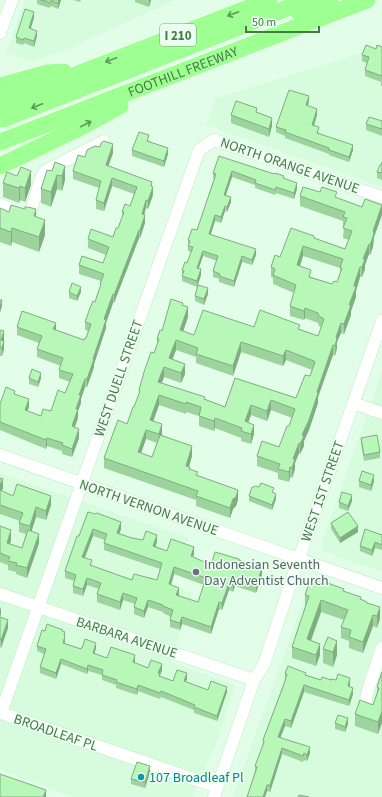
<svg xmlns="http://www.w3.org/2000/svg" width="382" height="797" viewBox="0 0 382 797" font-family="'Source Sans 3',sans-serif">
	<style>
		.residential { fill: #d6fcdd }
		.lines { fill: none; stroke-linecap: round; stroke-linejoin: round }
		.minor-casing { stroke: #c2e9c6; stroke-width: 13 }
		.highway-casing { stroke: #fff; stroke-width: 18 }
		.minor { stroke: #fff; stroke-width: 12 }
		.highway { stroke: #9eff92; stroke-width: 17 }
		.wall { fill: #9dd49e; fill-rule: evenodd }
		.shaded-wall { fill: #80ad81 }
		.building { fill: #b7f7b8; stroke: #80ad81; fill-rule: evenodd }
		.oneway { stroke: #5c9a59 }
		.worship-dot { fill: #6b7280; stroke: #eaffef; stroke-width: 1.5 }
		.culture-dot { fill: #0f9aa8; stroke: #eaffef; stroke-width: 1.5 }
		.labels { text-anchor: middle; stroke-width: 3; stroke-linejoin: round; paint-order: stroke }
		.shield { fill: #eaffef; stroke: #77a179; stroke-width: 1 }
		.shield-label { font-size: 13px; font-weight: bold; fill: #467946 }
		.street-label { font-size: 14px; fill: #467946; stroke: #eaffef }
		.worship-label { font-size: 14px; fill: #5b616d; stroke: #eaffef; text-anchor: start }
		.culture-label { font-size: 14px; fill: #0d838f; stroke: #eaffef; text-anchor: start }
	</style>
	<rect width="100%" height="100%" fill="#e2fee9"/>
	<!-- residential -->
	<path class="residential" d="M25,0H175L68,49L32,61L6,53Z
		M382,44V187L206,125L216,98L341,60Z
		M382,371V572L324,552L322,543Z
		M0,473L188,538L171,586L193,593L171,662L235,685L219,737L192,797H73L0,770Z
		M309,585L382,610V797H233Z"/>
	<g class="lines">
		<!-- minor casing -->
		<g class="minor-casing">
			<path id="minor" d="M0,33L12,0
				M0,205L25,214L30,213L41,178L45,171L104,141
				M353,403L382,413
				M0,455L382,588
				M0,594L254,680
				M365,704L368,690L382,648
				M217,787L1,713L199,150L214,140L382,197
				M214,797L254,680L264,664L299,558L382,321"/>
		</g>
		<!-- highway casing -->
		<g class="highway-casing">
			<g id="highway">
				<path d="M299,12L330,0"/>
				<path d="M0,86L47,73L64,72"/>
				<path d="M0,104L269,0"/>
				<path d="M0,118L3,119L308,0"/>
				<path id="s1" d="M0,142L367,0"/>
				<path d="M0,166L83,126L120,106"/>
			</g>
		</g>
		<!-- minor -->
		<use href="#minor" class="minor"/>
		<!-- highway -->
		<use href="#highway" class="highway"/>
	</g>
	<!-- wall -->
	<path class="wall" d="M37,0H61L58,9L51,6L50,8L37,4Z
		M73,0H81L80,2Z
		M135,0H151L149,7L135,2Z
		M34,18L31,28L37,36L34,47L24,43L23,45L16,43V37Z
		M382,47V86H381V82L365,76V70L367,63L362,61V55L376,49Z
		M309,101L308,106L317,115L314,126L319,133L353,150L349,162L329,155V154L285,138V136L276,132V127Z
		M257,112L272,126L269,137L231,123V115Z
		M382,121V136L366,130V124Z
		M149,140V141L168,154L164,167L132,156V150Z
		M113,153L108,166L152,186L153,195L148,209L146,208L144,215L145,223L140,238H139L114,303H113L106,323V328L94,364V367L87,387H85L81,399V403L78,411V418L75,427L79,438L72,457L62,454V451L47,446L46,449L0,430V404L15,395L29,407L27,411L41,416L51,411L65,393L70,382L59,378V370L61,366L37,357V349L39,343L17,335V327L56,330L84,340L86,338L88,331L85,330V322L95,302L100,288V284L101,281L79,274V265L103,263L106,255L88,248V239L113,237L118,228L122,218V212L130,206L134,194L112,186L104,211L96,209V200L99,188L73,179V171L85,157Z
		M219,156L284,178L297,189L294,199L276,193L275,195L255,188V185L232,177L226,195L231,202L227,212L225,211L221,223L215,221L210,235L256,255L252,265L242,262L234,287L219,282V279L213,277V271L217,261L203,256L199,268L201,275L197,287L182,281V270L187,263L191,252L188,251V240L197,230L214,179L213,178V173Z
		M55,162L65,180L62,191L57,189L51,207L41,203V189L52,171Z
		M382,162V180L377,178V172Z
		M3,183L31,185L25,202L20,200L19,203L3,197Z
		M320,192L337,198L382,215L374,237L373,247L370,255L369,254L365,265V269L362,277H360L356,291V297L351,311V315L344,334L341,333L337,342V348L335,356L333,355L318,397V403L309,430L304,441V446L300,454L299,453L295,463V469L292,478L290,477L289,482L278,479V473L257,466V456L279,447L289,426L292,418L271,410L267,421L251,415L248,422L254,434L251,444L241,441V438L215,428L214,431L199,426V416L186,412V414L159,405L153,421L162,434V435L192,456L189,467L190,469L198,476L238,500L236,506L233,509L230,518L196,506V500L104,468V458L127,424L134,407L139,395V390L154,353L157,345V339L162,331L183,305L188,317L183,332L194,335L254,327L300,329L318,336L321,327L319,326L318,323L305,318L304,320L290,316V306L294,293L273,284V278L271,277V267L280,257L314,238L345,249L349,240L343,238L344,227L343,226V221L300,206V196ZM303,256L340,268V273L337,282L332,284L311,277L300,266ZM176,350L196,357V363L233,376L241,352L283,366L286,360L312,370L310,376L296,398L235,378L225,407L205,400L162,383L164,377L181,383L185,374L172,360ZM146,439L157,443L152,457L141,453Z
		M0,208L9,212L36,217L45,235L39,252L12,242L11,246L0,242Z
		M69,292H81L77,301L69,298Z
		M208,294L204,305L195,301V296Z
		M0,330L4,340V349L2,356H0Z
		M29,378H41L38,387L29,384Z
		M361,438L380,452V458L364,461L361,444Z
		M0,478L3,488L2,491L13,496L51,505L46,520L36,517L31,532L39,543L27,578L16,574V572L8,570V565L0,562V526L11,540L10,544L22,548L26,534L19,532V523L20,521L0,514Z
		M359,481H374L371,491L359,487Z
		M254,487H259L274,493L276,499L272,510L249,501V496Z
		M352,501L348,511L339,508V502Z
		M88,512L121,529L119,534L132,538L157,542L155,546L167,551L194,554L193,557L211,565L239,561L262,575L256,593L235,586L233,592L229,590L222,610L219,609L211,634L182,624L180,630L170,627V620L171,617L163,613V612L148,607L144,618L134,614V607L135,604L123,600L120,610L97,602V594L99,589L87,585L83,596L73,593V586L74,581L65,578V571L79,536ZM93,536L105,540L104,543V550L160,569L157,580H132L92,566L85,558ZM174,574L204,585L198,602L179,596V595L171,585Z
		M331,523L358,532L340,543L331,529Z
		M382,535V550L375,548L372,556L360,551V546Z
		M344,591L361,599L367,603L380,618L377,628L373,626L363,653L349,648V641L341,638V627L344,620L321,612L311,641L320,655L316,666L292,658V647L306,606H305V595Z
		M0,606L1,614L0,617L8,628L1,648L0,647Z
		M63,631L65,635V641L64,644L81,649L82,648H96L94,654L107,658L135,661V663L148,668L162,670L160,676L173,681L187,679L186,682L208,690L227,692L217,721L194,713V710L161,697L160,699L138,691L137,695L116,688V685L102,680V675L88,671L87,674L61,664L56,679L40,673V667L44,654L37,651V646Z
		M328,637L337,655L333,667L323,663V649Z
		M382,672L378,734L355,726V714L373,705L377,694V687Z
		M285,673L306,675L321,680H331L350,684V687L353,694L349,706L304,692L291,728L285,726L280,738L310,753L307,761L304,760L303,762L282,754L270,792L251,787L255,771V766L263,746V740L285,680Z
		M335,723L348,724L345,732L335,729Z
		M150,772L145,788L131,784V779Z"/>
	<!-- shaded-wall -->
	<path class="shaded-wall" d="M59,0H61L58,9V3Z
		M149,0H151L149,7Z
		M34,12V18L29,33V28Z
		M37,31V36L34,47V41Z
		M309,96V101L306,111V105Z
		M317,109V115L312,131V125Z
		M272,118V126L269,137V129Z
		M113,144V153L106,173V165Z
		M353,145V150L349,162V157Z
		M168,148V154L164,167V161Z
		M65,166V180L62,191V176Z
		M31,171V185L25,202V188Z
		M232,171V177L224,200V195Z
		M57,175V189L51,207V192Z
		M112,178V186L104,211V203Z
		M152,182V189L153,187V195L148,209V201L151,186Z
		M297,183V189L294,199V193Z
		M20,186V200L19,203V188Z
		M231,197V202L227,212V207Z
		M146,200V208L142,222V214Z
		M382,205V215L374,237L373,247L370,255V245L373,231Z
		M225,206V211L221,223V217Z
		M36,209V224L34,216Z
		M145,215V223L140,238V230Z
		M215,215V221L209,240V234Z
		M45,220V235L39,252V237Z
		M12,228V242L11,246V232Z
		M139,230V238L114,303V295Z
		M369,244V254L365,265V269L362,277V267L363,259Z
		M303,246V256L297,275V265Z
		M256,249V255L252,265V260Z
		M203,251V256L197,273V268Z
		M242,256V262L234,287V281Z
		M360,267V277L356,291V297L351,311V315L344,334V324L354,286Z
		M201,269V275L197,287V281Z
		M81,287V292L77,301V296Z
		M208,288V294L204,305V299Z
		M113,294V303L106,323V328L94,364V367L87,387V379L104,319Z
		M2,300V306L0,313V308Z
		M188,307V317L180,340V330Z
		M305,308V318L304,320V311Z
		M56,323V331L53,329Z
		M341,323V333L337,342V348L335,356L336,337Z
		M4,331V340L1,348V340Z
		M176,340V350L169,368V358Z
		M4,341V349L2,356V348Z
		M241,342V352L233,376V366Z
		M333,345V355L318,397V403L309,430L304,441V446L300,454V444L302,435Z
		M286,350V360L283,366V356Z
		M185,364V374L181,383V373Z
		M164,367V377L158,392V382Z
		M41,373V378L38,387V382Z
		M85,379V387L81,399V403L78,411V418L72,434V426L79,395Z
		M159,395V405L150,430V420Z
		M29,399V407L25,418V410Z
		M271,400V410L267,421V411Z
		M251,405V415L245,431V421Z
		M215,418V428L214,431V421Z
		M162,424V434L159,444V434Z
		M254,425V434L251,444V434Z
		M79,429V438L72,457V449Z
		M146,430V439L138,462V452Z
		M47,438V446L46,449V440Z
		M299,443V453L295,463V469L292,478V468L293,459Z
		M192,446V456L186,476V466Z
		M290,467V477L289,482V472Z
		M374,475V481L371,491V485Z
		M3,479V488L0,496V486Z
		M238,490V500L236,506L233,509L230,518V508L233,499Z
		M276,494V499L272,510V505Z
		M352,495V501L348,511V506Z
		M51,496V505L46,520V511Z
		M36,507V517L30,536V526Z
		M121,522V529L117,540V533Z
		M358,526V532L340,543V538Z
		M93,529V536L82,564V557Z
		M11,530V540L7,552V543Z
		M39,534V543L27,578V568Z
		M157,535V542L153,553V546Z
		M375,542V548L372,556V550Z
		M194,547V554L191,563V556Z
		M174,567V574L169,591V584Z
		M262,568V575L256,593V586Z
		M87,578V585L83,596V589Z
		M235,579V586L233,592V585Z
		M229,583V590L222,610V603Z
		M179,588V595L176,602V595Z
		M123,593V600L120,610V602Z
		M148,600V607L144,618V611Z
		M321,600V612L307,651V639Z
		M219,602V609L211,634V627Z
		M1,607V614L0,617V610Z
		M380,607V618L377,628V616Z
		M373,615V626L363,653V642Z
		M182,617V624L180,630V623Z
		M8,620V628L1,648V640Z
		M65,632V641L63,649V643Z
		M337,641V655L333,667V652Z
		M96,643V648L93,659V653Z
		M320,644V655L316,666V655Z
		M135,655V661L133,668V662Z
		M61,659V664L56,679V673Z
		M162,664V670L160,675V680L158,673Z
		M88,665V671L87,674V669Z
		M187,673V679L184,686V681Z
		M350,678V684L348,692V686Z
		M138,685V691L137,695V689Z
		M304,685V692L291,728V721Z
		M227,687V692L217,721V716Z
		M353,688V694L349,706V700Z
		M382,711V723L378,734V722Z
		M348,718V724L345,732V727Z
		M285,719V726L278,744V737Z
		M310,747V753L307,761V755Z
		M282,748V754L270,792V785Z
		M150,766V772L145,788V782Z
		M267,785V791L265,797H263Z
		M46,790V797H43Z"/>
	<!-- building -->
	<path class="building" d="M41,0H59L58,3L51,1L50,3Z
		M25,9L34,12L29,28L37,31L34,41L24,38L23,40L16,37Z
		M366,45L376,49L377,45L382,47V76L365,70L369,57L362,55Z
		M289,90L309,96L306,105L317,109L312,125L319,127L317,133L353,145L349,157L329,150V148L285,132L286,130L276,127Z
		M236,101L257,108L256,112L272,118L269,129L231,115Z
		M369,117L382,121V129L366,124Z
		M139,132L149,135L147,141L168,148L164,161L132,150Z
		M104,141L113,144L106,165L152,182L151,186L153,187L148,201L146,200L142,214L145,215L140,230H139L114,295L113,294L104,319L106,320L93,359H94L87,379H85L79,395H81L76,409H78L72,426L79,429L72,449L62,445L63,443L47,438L46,440L0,422V404L6,387L15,391L14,394L29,399L25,410L41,416L43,409L51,411L58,390L65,393L73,374L59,370L63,358L37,349L42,336L17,327L22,311L56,323L53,329L84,340L85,338H86L91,324L85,322L90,308L93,301L95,302L101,284H100L104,274L79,265L82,256L103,263L109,247L88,239L91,229L113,237L116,228H118L124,212H122L125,204L130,206L137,187L112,178L104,203L96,200L101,181L73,171L78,155L85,157L87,150L95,146L100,147L101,143Z
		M219,156L274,174L275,173L284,176L283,178L297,183L294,193L276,187L275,190L255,183L256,180L232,171L224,195L231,197L227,207L225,206L221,217L215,215L209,234L256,249L252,260L242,256L234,281L219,276L220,274L213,271L218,256L203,251L197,268L201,269L197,281L182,276L184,271L182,270L185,262L187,263L193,247L188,246L190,241L188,240L192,229L197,230L216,174L213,173Z
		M55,162L65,166L62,176L57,175L51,192L41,189L47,170L52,171Z
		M382,162V173L377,172L380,165H381Z
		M21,167L31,171L25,188L20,186L19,188L3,183L7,172L17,176Z
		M303,187L320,192L322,187L337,192L335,197L362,207L365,199L382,205L373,231L374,232L373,237L370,245L369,244L363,259H365L362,267H360L355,282L354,286L356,287L349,305H351L344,324L341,323L336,337L337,338L335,346L333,345L317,392L318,393L309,420L302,435L304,436L300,444L299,443L293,459H295L292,468L290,467L289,472L278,469L280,464L257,456L262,441L279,447L287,426H289L295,409L271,400L267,411L251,405L245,421L254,425L251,434L241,431L242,428L215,418L214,421L199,416L201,407L186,402V404L159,395L150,420L162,424L159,434L146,430L138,452L152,457L160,435L192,446L186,466L190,467L189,469L198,472L196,475L238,490L236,497L233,499L230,508L196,496L198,491L104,458L118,420L127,424L133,407H134L140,391L139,390L144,372L151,352L154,353L159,339H157L160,330L162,331L171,299L183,303L182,305L188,307L180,330L194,335L203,310L254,327L260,310L300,325L298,329L318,336L324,319L319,316L318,313L305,308L304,311L290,306L296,285L273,275L275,269L271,267L275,255L280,257L291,228L314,236V238L345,249L352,231L343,228L347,218L343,217L345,212L300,196ZM303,246L343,259L340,267L342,268L337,282L334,281L332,284L309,277L311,270L297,265ZM176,340L198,348L196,354L233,366L241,342L283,356L286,350L314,361L315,362L310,376L305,375L296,398L235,378L225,407L204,399L205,397L158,382L164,367L181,373L185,364L169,358Z
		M11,205L25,209V207H28L36,209L34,216L45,220L39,237L12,228L11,232L0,228V208L9,212Z
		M72,283L81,287L77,296L69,292Z
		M198,285L208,288L204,299L195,296Z
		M0,300H2L0,308Z
		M0,330L4,331L1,340L4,341L2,348L0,347Z
		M32,369L41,373L38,382L29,378Z
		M377,435L380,452L364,455L361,438Z
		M362,471L374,475L371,485L359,481Z
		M0,478L3,479L0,486Z
		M261,483L274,488L272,492L276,494L272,505L249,496L252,487H254L255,486L259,487Z
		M17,484L51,496L46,511L36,507L30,526L19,523L23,513L0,505V490L13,496Z
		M342,492L352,495L348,506L339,502Z
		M88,512L95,514L97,513L121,522L117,533L132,538L143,540L146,531L157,535L153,546L167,551L171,539L194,547L191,556L211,565L215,552L239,559V560L262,568L256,586L235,579L233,585L229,583L222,603L219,602L211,627L182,617L180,623L170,620L173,610L163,606V605L148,600L144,611L134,607L137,598L123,593L120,602L97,594L101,583L87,578L83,589L73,586L76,575L65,571L77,536H79ZM93,529L107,534L104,543L162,563L157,580L134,574L132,580L90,565L92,560L82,557ZM174,567L206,578L198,602L176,595L179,588L169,584Z
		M348,512L358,526L340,538L331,523Z
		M0,526L11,530L7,543L22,548L28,530L39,534L27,568L16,565L17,563L8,561L10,557L0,553Z
		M365,529L382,535V545L375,542L372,550L360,546Z
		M311,577L344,589L343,591L361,597L360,599L367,602V603L380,607L377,616L373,615L363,642L349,637L351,630L341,627L348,610L321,600L307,639L320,644L316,655L292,647L309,596L305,595Z
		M0,617L8,620L1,640L0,639Z
		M47,624L63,630L62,631L65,632L64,635L65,636L63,643L81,649V648H82L85,639L96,643L93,653L107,658L111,647L135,655L133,662L148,668L151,660L162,664L158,673L160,674L159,676L173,681L177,670L187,673L184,681L208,690L211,681L227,687L217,716L194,707L195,705L161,691L160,693L138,685L137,689L116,682L117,680L102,675L103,670L88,665L87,669L61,659L56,673L40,667L46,649L37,646L42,630L45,631Z
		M328,637L337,641L333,652L323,649Z
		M288,666L306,673L305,675L321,680L322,677L331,680V679L336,680L338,674L350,678L348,686L353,688L349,700L304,685L291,721L285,719L278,737L310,747L307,755L304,753L303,756L282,748L270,785H267L263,797H247L257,767L255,766L264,742L263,740L284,684L287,674L285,673Z
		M382,672V711L378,722L355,714L360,700L373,705L379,688L377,687Z
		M338,715L348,718L345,727L335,723Z
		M137,762L150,766L145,782L131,779Z
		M0,774L46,790L43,797H0Z
		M299,795L309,797H298Z"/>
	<!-- one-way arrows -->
	<defs><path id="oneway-shaft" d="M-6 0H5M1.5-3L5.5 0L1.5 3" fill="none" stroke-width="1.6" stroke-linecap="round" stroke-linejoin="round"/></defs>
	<g class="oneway">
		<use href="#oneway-shaft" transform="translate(233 14) rotate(159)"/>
		<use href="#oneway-shaft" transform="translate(111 60) rotate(159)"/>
		<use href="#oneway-shaft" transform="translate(37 106) rotate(159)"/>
		<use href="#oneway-shaft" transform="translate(86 124) rotate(-27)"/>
	</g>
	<!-- markers -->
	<circle class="worship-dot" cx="196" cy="572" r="4"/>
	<circle class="culture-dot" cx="141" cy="777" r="4"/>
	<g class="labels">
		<!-- shield labels -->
		<rect class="shield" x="160" y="24" width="36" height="22" rx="3"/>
		<g class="shield-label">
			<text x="178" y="40">I 210</text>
		</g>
		<!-- street labels -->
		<g class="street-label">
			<text dy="5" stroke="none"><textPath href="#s1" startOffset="196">FOOTHILL FREEWAY</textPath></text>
			<text transform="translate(290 165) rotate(19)" y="5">NORTH ORANGE AVENUE</text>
			<text transform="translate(118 378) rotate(-71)" y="5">WEST DUELL STREET</text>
			<text transform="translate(322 491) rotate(-71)" y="5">WEST 1ST STREET</text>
			<text transform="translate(149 507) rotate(19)" y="5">NORTH VERNON AVENUE</text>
			<text transform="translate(127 637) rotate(18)" y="5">BARBARA AVENUE</text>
			<text transform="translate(56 732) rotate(19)" y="5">BROADLEAF PL</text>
		</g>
		<!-- worship labels -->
		<g class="worship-label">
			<text x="204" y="569">Indonesian Seventh<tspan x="204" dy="16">Day Adventist Church</tspan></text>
		</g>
		<!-- culture labels -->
		<g class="culture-label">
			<text x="149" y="782">107 Broadleaf Pl</text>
		</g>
	</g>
	<!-- scale -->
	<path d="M246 26v6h73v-6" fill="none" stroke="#467946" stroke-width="2"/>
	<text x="252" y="26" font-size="12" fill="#467946" stroke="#eaffef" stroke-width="3" paint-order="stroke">50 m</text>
</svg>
